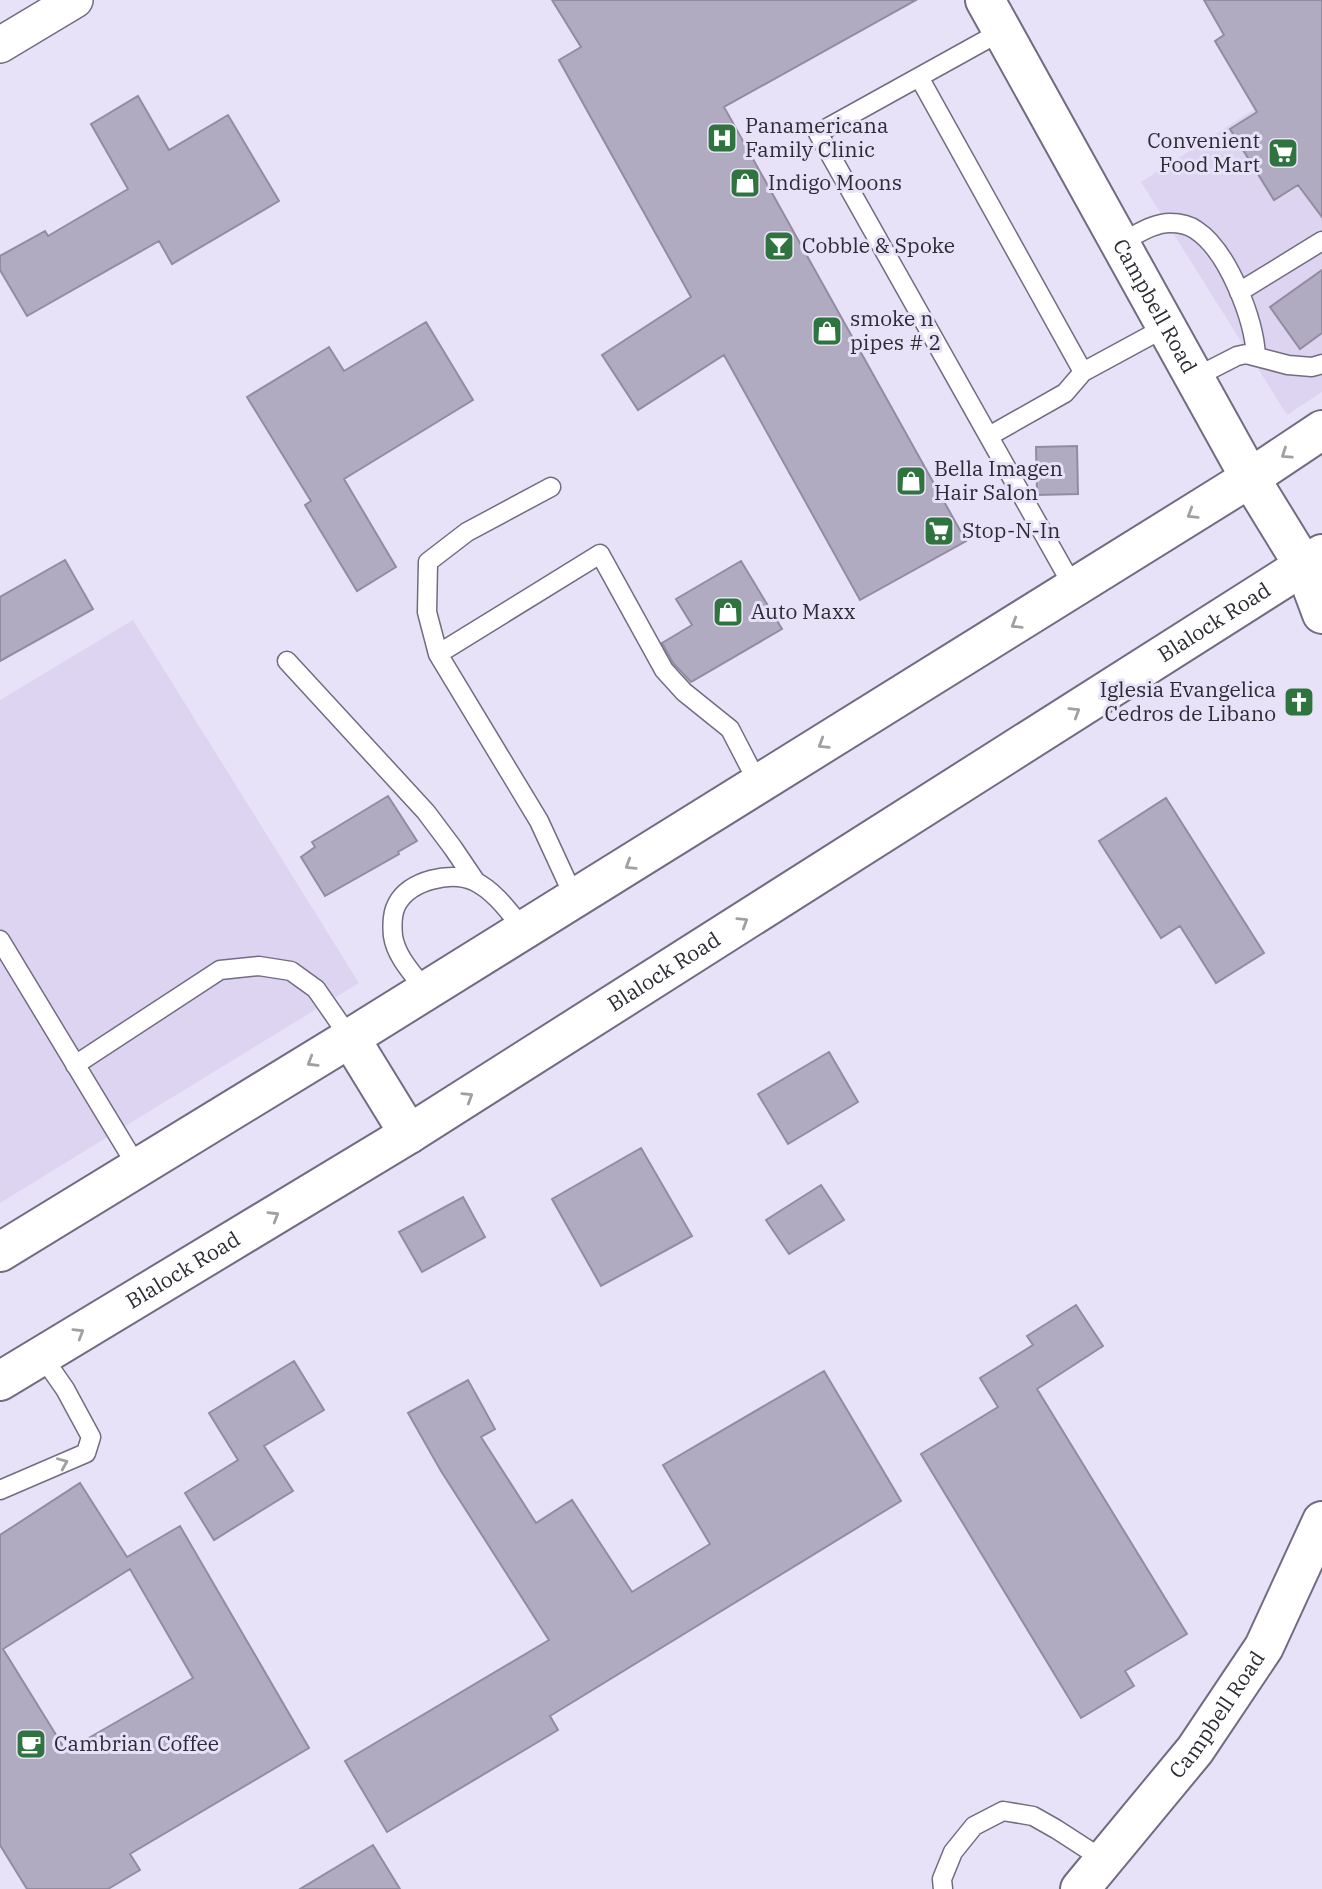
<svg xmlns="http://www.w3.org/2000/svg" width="1322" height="1889" viewBox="0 0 1322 1889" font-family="'IBM Plex Serif',serif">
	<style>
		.built { fill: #ddd4f2 }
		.building { fill: #b1abc2; stroke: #928ca1; stroke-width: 2; fill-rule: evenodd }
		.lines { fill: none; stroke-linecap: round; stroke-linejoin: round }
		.service-casing { stroke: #726c81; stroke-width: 21 }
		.minor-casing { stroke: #726c81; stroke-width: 38 }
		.tertiary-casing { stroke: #726c81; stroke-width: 42 }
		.secondary-casing { stroke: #726c81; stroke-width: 42 }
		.service { stroke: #fff; stroke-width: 18 }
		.minor { stroke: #fff; stroke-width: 35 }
		.tertiary { stroke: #fff; stroke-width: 38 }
		.secondary { stroke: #fff; stroke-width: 38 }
		.oneway { stroke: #a0a0a4 }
		.labels { text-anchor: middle; stroke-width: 6; stroke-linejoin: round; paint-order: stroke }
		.poi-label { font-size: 21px; fill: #2d2b34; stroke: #e8e2f9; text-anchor: start }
		.street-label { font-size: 21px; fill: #2d2b34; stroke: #e8e2f9 }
	</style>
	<rect width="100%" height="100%" fill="#e8e2f9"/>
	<!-- built -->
	<path class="built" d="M1322,66V392L1287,415L1141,182Z
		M133,620L359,983L0,1203V700Z"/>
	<!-- building -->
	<path class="building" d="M552,0H916L724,107L966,541L860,600L724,355L638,410L602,355L691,297L559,60L581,47Z
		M1204,0H1322V217L1298,185L1274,200L1230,129L1257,112L1215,41L1224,35Z
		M138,96L169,150L228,115L279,201L172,264L159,241L27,316L0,270V256L45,231L48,236L128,189L91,124Z
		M1322,270V333L1300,349L1270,307Z
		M426,322L473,400L344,479L396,567L357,591L305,505L311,501L247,397L329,347L344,371Z
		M1077,446L1078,494L1037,495L1036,447Z
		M65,560L93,609L0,661V597Z
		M741,561L782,629L691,682L673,663L662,643L692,625L676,599Z
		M388,796L417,841L398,852L399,854L325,896L301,857L315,847L312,842Z
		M1166,798L1264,953L1216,983L1180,926L1161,938L1099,841Z
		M829,1052L858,1102L788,1144L758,1094Z
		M641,1148L692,1236L601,1286L552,1199Z
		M821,1185L844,1220L789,1254L766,1220Z
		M463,1197L485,1237L422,1272L399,1232Z
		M1076,1305L1103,1346L1037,1389L1187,1634L1125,1671L1134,1686L1081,1718L921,1454L998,1407L980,1378L1033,1345L1027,1336Z
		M294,1361L324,1410L264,1446L293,1491L214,1540L185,1493L238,1460L209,1413Z
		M824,1371L901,1501L550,1716L558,1730L387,1832L345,1761L549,1640L441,1471L408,1413L468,1380L495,1429L481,1437L536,1523L572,1500L632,1592L710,1544L663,1465Z
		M80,1483L127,1557L180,1526L309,1748L130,1854L140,1870L108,1889H27L0,1845V1535ZM130,1569L193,1678L66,1751L3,1649Z
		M373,1845L400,1889H300Z"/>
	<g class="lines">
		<!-- service casing -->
		<g class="service-casing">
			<path id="service" d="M1002,31L818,133L1074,588
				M919,77L1083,372
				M1119,243C1135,236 1152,223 1170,223C1179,223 1189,225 1196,230C1228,251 1254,319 1256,356
				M1239,292L1322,241
				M1194,378L1237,356L1246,354L1288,365L1312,367L1322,364
				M989,436L1065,393L1083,372L1166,327
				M551,487L467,532L428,562L427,612L438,654L539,821L575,899
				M438,654L600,554L664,670L684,692L730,729L759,785
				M287,661L426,812L453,848L476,882
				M0,940L138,1168
				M426,991C414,975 396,957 393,936C392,926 392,913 397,904C410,880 451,871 474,881C495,891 510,913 524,930
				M75,1065L220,970L259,966L291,971L316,989L350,1038
				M0,1490L86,1453L91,1437L65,1389L42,1356
				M943,1889L942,1879L953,1852L974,1826L1003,1811L1033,1816L1056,1829L1104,1860"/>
		</g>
		<!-- minor casing -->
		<g class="minor-casing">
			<path id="minor" d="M0,45L75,0"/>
		</g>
		<!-- tertiary casing -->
		<g class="tertiary-casing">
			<g id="tertiary">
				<path id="s1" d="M985,0L1250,478L1304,566L1322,614"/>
				<path id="s2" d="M1080,1889L1195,1750L1264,1647L1322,1521"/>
			</g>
		</g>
		<!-- secondary casing -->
		<g class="secondary-casing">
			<g id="secondary">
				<path d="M350,1038L409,1134"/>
				<path d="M0,1252L350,1038L1250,478L1322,430"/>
				<path id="s3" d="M0,1381L409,1134L1322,554"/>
			</g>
		</g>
		<!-- service -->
		<use href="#service" class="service"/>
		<!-- minor -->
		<use href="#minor" class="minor"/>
		<!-- tertiary -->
		<use href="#tertiary" class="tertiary"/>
		<!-- secondary -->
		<use href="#secondary" class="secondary"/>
	</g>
	<!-- one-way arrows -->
	<defs><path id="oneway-chevron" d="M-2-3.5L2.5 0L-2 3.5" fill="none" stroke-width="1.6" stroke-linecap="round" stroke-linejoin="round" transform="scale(1.75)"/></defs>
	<g class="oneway">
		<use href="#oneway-chevron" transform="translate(1286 454) rotate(146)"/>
		<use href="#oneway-chevron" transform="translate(1192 514) rotate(148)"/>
		<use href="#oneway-chevron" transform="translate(1016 624) rotate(148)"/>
		<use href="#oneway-chevron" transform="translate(1075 712) rotate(-32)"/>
		<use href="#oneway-chevron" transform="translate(823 744) rotate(148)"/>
		<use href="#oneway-chevron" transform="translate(630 865) rotate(148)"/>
		<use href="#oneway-chevron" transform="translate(743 922) rotate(-32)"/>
		<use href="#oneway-chevron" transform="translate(312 1062) rotate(149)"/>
		<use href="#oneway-chevron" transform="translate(468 1097) rotate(-32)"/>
		<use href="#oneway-chevron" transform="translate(274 1216) rotate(-31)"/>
		<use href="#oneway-chevron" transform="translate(79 1333) rotate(-31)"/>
		<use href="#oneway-chevron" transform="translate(63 1463) rotate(-23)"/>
	</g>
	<!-- icons -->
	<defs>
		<g id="hospital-square" transform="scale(1.575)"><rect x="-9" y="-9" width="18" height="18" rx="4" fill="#2f733e" stroke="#e8e2f9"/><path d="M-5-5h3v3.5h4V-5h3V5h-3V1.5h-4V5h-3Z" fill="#fff"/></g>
		<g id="supermarket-square" transform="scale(1.575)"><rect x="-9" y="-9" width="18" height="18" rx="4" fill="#2f733e" stroke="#e8e2f9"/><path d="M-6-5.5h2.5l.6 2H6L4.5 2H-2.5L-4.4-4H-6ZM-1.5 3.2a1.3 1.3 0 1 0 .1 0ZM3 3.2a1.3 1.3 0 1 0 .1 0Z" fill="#fff"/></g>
		<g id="shop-square" transform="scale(1.575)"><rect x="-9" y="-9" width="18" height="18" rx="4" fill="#2f733e" stroke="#e8e2f9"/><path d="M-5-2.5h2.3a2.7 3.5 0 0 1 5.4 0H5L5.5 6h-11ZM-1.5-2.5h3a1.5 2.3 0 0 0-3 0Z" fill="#fff"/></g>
		<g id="bar-square" transform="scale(1.575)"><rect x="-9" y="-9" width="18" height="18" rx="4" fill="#2f733e" stroke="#e8e2f9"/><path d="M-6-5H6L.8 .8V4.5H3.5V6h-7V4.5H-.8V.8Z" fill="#fff"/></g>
		<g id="church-square" transform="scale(1.575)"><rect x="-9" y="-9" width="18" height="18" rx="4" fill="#2f733e" stroke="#e8e2f9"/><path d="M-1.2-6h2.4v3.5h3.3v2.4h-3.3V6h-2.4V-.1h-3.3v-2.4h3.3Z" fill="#fff"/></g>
		<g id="cafe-square" transform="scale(1.575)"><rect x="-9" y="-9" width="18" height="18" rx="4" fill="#2f733e" stroke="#e8e2f9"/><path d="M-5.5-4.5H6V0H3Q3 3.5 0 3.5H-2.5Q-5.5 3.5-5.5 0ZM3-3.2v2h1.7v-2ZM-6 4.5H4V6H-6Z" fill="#fff"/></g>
	</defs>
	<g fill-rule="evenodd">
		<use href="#hospital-square" x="722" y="138"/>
		<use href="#supermarket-square" x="1283" y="153"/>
		<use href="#shop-square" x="745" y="183"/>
		<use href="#bar-square" x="779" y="246"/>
		<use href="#shop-square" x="827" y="331"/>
		<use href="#shop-square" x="911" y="481"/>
		<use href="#supermarket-square" x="939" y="531"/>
		<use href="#shop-square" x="728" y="612"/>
		<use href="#church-square" x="1299" y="702"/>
		<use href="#cafe-square" x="31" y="1744"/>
	</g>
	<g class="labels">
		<!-- poi labels -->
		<g class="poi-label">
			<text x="745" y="133">Panamericana<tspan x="745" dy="24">Family Clinic</tspan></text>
			<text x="1260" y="148" text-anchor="end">Convenient<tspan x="1260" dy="24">Food Mart</tspan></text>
			<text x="768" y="190">Indigo Moons</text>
			<text x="802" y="253">Cobble &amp; Spoke</text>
			<text x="850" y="326">smoke n<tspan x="850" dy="24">pipes # 2</tspan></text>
			<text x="934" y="476">Bella Imagen<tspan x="934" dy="24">Hair Salon</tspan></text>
			<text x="962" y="538">Stop-N-In</text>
			<text x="751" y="619">Auto Maxx</text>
			<text x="1276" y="697" text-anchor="end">Iglesia Evangelica<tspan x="1276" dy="24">Cedros de Libano</tspan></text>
			<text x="54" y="1751">Cambrian Coffee</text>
		</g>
		<!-- street labels -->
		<g class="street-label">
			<text dy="7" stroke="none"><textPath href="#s1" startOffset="350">Campbell Road</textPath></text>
			<text dy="7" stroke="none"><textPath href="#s3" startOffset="1432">Blalock Road</textPath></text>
			<text dy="7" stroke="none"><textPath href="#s3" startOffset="780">Blalock Road</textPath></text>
			<text dy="7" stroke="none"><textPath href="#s3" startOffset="214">Blalock Road</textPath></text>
			<text dy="7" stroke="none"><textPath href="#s2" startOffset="222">Campbell Road</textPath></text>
		</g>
	</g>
</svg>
